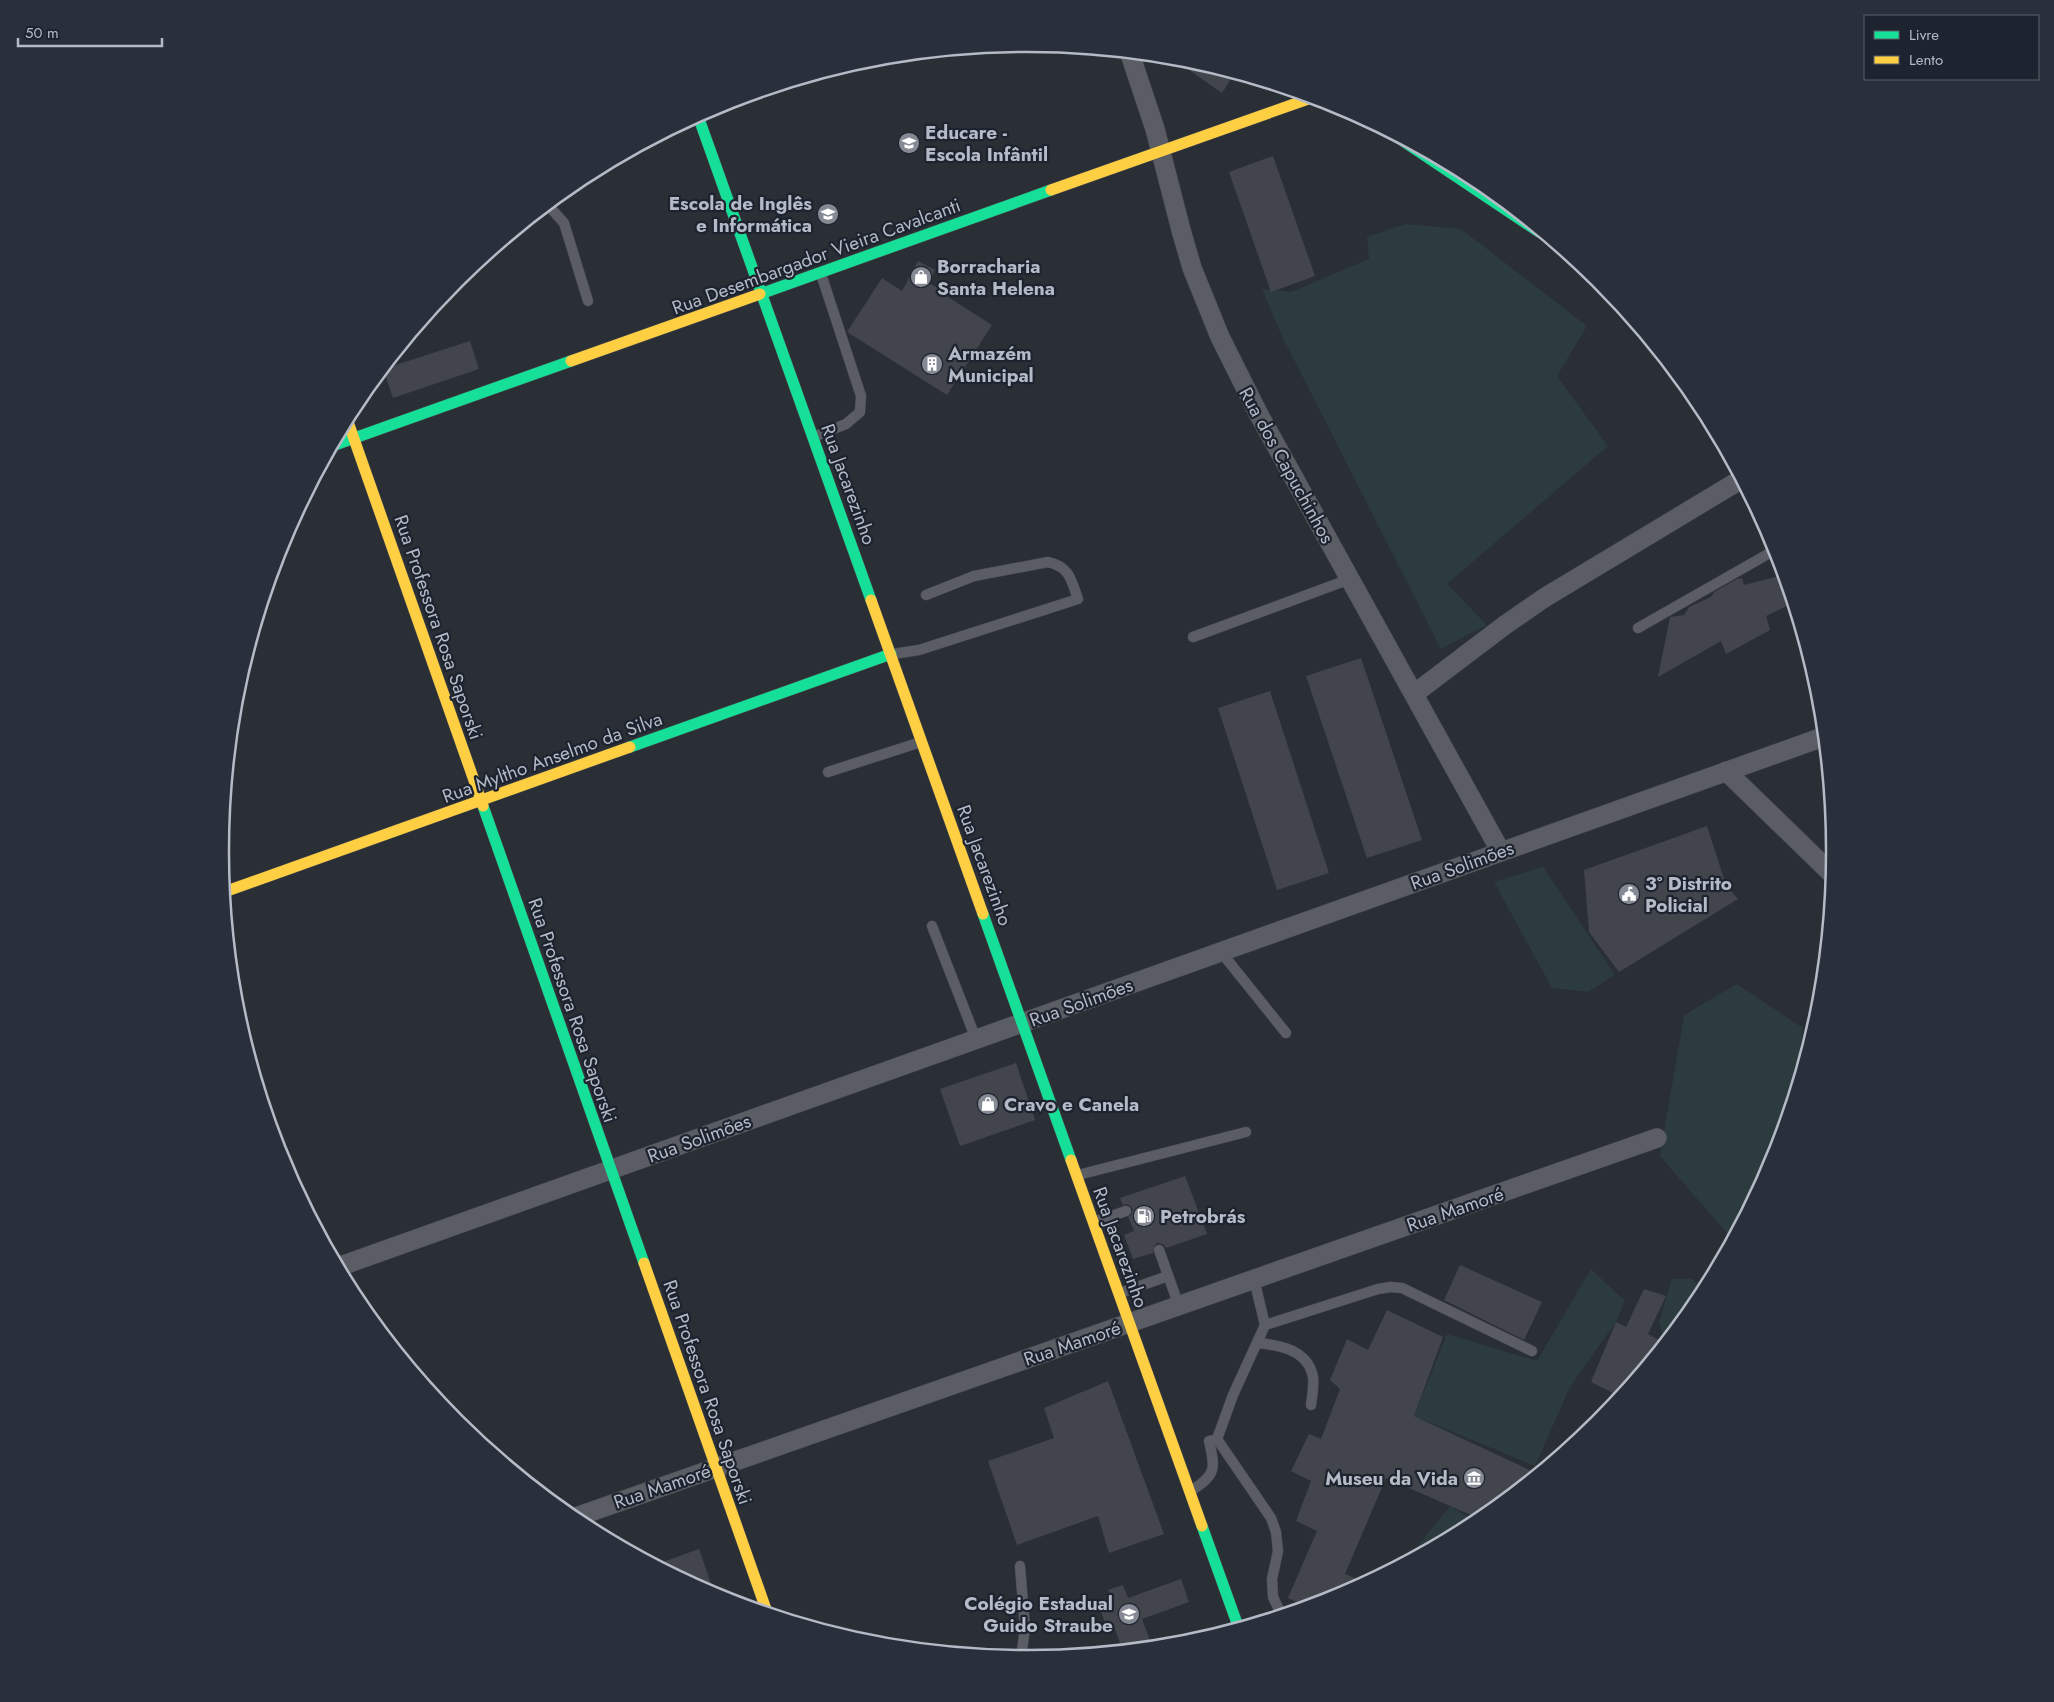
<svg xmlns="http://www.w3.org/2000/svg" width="2054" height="1702" viewBox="0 0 2054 1702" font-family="Jost,sans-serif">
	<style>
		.green { fill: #2b3b3e }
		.building { fill: #42464c }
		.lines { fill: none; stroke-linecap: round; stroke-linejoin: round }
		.lane-casing { stroke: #46494e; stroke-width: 11 }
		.street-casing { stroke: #46494e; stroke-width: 20 }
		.fast-casing { stroke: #46494e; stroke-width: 12 }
		.slow-casing { stroke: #46494e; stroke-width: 12 }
		.lane { stroke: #5a5d63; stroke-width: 10 }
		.street { stroke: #5a5d63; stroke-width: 19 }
		.fast { stroke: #16e098; stroke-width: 11 }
		.slow { stroke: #ffcf43; stroke-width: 11 }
		.labels { text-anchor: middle; stroke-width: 4.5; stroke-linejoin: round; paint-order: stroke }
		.poi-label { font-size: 19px; font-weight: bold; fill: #b4bac6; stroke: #1e242f; text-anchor: start }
		.street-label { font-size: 19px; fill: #b4bac6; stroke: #1e242f }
		.rim { fill: none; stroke: #b4bac6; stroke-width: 2.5 }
	</style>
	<rect width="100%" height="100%" fill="#2a2e35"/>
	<!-- green -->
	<path class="green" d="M1405,224L1461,229L1587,326L1557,376L1608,446L1447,584L1487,625L1441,649L1281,334L1262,289L1291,292L1369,259L1367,237Z
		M1543,867L1615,975L1588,992L1552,988L1494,882Z
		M1737,984L1803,1028L1799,1056L1805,1055L1773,1160L1731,1238L1660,1156L1684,1015Z
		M1591,1269L1625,1301L1616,1322L1570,1387L1535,1466L1414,1416L1447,1334L1537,1361Z
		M1672,1279H1692L1704,1289L1698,1300L1664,1341L1659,1322Z
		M1450,1506L1476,1522L1408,1558Z"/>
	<!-- building -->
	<path class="building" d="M1172,58L1185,59L1234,74L1222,93Z
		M1273,156L1315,276L1271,292L1229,172Z
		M918,261L935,270L929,283L938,288L937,290L992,325L947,395L847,332L882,278L902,291Z
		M470,341L479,369L393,398L383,369Z
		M1783,575L1791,604L1766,616L1770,630L1726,654L1721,641L1658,677L1670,617L1684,615L1689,607L1711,597L1714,592L1737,579L1742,578L1744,585Z
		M1361,658L1422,840L1367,858L1306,676Z
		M1270,691L1329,873L1277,890L1218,708Z
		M1707,826L1726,885L1738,899L1619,972L1589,932L1584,870Z
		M1016,1063L1035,1120L960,1146L940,1089Z
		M1185,1176L1207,1234L1166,1248L1163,1244L1157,1243L1154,1246L1153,1253L1133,1259L1124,1235L1134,1231L1128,1217L1131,1215L1133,1209L1128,1204L1123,1205L1120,1198Z
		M1460,1265L1542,1302L1524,1340L1444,1300Z
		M1644,1289L1666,1296L1648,1334L1663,1342L1619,1396L1591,1382L1616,1322L1626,1327Z
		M1387,1310L1443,1337L1414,1416L1536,1473L1480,1519L1386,1478L1345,1574L1363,1582L1336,1597L1305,1606L1288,1598L1317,1531L1296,1521L1311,1481L1291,1471L1309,1434L1321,1439L1340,1389L1330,1380L1347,1339L1368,1350Z
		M1108,1381L1164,1534L1109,1553L1098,1516L1017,1545L988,1461L1054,1438L1044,1408Z
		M699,1549L715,1595L657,1564Z
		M1181,1579L1189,1602L1142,1619L1152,1646L1122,1649L1115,1629L1108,1631L1100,1609L1113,1604L1108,1590L1123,1585L1128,1598Z"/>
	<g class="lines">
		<!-- lane casing -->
		<g class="lane-casing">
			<path id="lane" d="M548,205L564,223L588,301
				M813,437L846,424L860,412L861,396L821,274
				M1638,628L1775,550
				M1193,637L1350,579
				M893,654L919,650L1078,599C1071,580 1070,567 1048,562L974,576L926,595
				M828,772L921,742
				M932,926L976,1039
				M1221,952L1286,1033
				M1078,1175L1246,1132
				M1094,1222L1126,1211
				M1159,1250L1179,1306
				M1254,1279L1265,1325L1378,1289L1391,1287L1402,1288L1532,1351
				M1120,1293L1168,1276
				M1257,1343C1280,1345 1308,1350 1313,1377C1314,1386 1312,1397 1311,1405
				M1217,1439L1271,1518L1276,1532L1278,1551L1272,1579L1273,1597L1281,1614
				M1192,1490C1217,1475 1215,1467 1209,1441L1217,1439L1233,1395L1265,1325
				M1020,1566L1025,1628L1021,1658"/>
		</g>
		<!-- street casing -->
		<g class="street-casing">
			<path id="street" d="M1130,54L1155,129L1181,230L1192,268L1220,337L1258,413L1501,852
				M1414,694L1505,625L1544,598L1740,480
				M1726,771L1832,874
				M338,1267L1823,737
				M573,1518L1657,1138"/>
		</g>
		<!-- fast casing -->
		<g class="fast-casing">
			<path id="fast" d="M698,116L871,600
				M1400,139L1539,232
				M760,294L1051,190
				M332,446L571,361
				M630,747L891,654
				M483,806L644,1263
				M983,914L1071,1160
				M1202,1526L1238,1626"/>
		</g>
		<!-- slow casing -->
		<g class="slow-casing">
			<path id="slow" d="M1051,190L1311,98
				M571,361L760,294
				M347,419L483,806
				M871,600L983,914
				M224,892L630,747
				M1071,1160L1202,1526
				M644,1263L767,1612"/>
		</g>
		<!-- lane -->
		<use href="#lane" class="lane"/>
		<!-- street -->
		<use href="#street" class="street"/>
		<!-- fast -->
		<use href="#fast" class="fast"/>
		<!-- slow -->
		<use href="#slow" class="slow"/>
	</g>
	<!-- icons -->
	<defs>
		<g id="school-disc" transform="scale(1.125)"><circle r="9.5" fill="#848993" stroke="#1e242f"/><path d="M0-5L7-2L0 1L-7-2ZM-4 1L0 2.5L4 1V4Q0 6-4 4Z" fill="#fff"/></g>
		<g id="shop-disc" transform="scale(1.125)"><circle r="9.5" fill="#848993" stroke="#1e242f"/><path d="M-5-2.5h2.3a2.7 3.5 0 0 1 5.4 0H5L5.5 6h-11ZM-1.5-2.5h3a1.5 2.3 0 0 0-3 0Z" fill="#fff"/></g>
		<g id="building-disc" transform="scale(1.125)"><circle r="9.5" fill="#848993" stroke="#1e242f"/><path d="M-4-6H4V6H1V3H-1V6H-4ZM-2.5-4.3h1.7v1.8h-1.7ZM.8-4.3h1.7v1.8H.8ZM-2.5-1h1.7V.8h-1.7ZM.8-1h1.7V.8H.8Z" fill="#fff"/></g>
		<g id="civic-disc" transform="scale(1.125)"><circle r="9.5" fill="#848993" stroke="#1e242f"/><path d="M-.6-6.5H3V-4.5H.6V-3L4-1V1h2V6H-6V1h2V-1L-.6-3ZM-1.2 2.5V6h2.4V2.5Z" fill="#fff"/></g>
		<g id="fuel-disc" transform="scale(1.125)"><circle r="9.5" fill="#848993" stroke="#1e242f"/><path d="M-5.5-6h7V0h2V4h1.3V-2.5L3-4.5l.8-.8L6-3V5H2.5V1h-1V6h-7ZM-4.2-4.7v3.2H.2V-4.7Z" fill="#fff"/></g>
		<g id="museum-disc" transform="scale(1.125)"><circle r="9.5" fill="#848993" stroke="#1e242f"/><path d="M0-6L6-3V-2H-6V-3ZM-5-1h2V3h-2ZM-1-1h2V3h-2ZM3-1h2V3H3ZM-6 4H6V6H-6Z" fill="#fff"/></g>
		<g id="university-disc" transform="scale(1.125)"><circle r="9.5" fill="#848993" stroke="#1e242f"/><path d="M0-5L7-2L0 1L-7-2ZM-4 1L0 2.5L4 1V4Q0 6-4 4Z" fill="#fff"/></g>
	</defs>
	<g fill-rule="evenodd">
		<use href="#school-disc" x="909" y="143"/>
		<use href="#school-disc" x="828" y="214"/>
		<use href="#shop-disc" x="921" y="277"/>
		<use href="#building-disc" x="932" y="364"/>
		<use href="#civic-disc" x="1629" y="894"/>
		<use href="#shop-disc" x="988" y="1104"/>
		<use href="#fuel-disc" x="1144" y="1216"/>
		<use href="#museum-disc" x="1474" y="1478"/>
		<use href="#university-disc" x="1129" y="1614"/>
	</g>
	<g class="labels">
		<!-- poi labels -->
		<g class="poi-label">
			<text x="925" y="139">Educare -<tspan x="925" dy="22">Escola Infântil</tspan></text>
			<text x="812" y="210" text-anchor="end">Escola de Inglês<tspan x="812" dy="22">e Informática</tspan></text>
			<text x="937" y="273">Borracharia<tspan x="937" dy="22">Santa Helena</tspan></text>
			<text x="948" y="360">Armazém<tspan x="948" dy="22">Municipal</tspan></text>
			<text x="1645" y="890">3º Distrito<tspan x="1645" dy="22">Policial</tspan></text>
			<text x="1004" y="1111">Cravo e Canela</text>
			<text x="1160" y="1223">Petrobrás</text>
			<text x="1458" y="1485" text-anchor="end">Museu da Vida</text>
			<text x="1113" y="1610" text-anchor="end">Colégio Estadual<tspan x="1113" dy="22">Guido Straube</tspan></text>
		</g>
		<!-- street labels -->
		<g class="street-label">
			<text transform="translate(816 256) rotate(-20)" y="7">Rua Desembargador Vieira Cavalcanti</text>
			<text transform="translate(1287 465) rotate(61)" y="7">Rua dos Capuchinhos</text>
			<text transform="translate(849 484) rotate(70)" y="7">Rua Jacarezinho</text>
			<text transform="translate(439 627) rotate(71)" y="7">Rua Professora Rosa Saporski</text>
			<text transform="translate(552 757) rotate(-20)" y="7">Rua Myltho Anselmo da Silva</text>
			<text transform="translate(985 865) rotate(70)" y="7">Rua Jacarezinho</text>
			<text transform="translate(1462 865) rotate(-20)" y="7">Rua Solimões</text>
			<text transform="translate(1081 1002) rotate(-20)" y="7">Rua Solimões</text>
			<text transform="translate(573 1010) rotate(71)" y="7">Rua Professora Rosa Saporski</text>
			<text transform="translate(699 1138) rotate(-20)" y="7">Rua Solimões</text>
			<text transform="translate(1455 1209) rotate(-19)" y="7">Rua Mamoré</text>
			<text transform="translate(1121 1247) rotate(70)" y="7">Rua Jacarezinho</text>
			<text transform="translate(1072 1343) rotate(-19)" y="7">Rua Mamoré</text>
			<text transform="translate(708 1392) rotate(71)" y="7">Rua Professora Rosa Saporski</text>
			<text transform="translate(662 1486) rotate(-19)" y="7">Rua Mamoré</text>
		</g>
	</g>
	<!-- crop -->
	<path d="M0 0H2054V1702H0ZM1027 52H1028A798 798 0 0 1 1826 850V852A798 798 0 0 1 1028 1650H1027A798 798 0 0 1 229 852V850A798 798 0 0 1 1027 52Z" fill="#2a303b" fill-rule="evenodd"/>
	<path class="rim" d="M1027 52H1028A798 798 0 0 1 1826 850V852A798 798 0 0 1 1028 1650H1027A798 798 0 0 1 229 852V850A798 798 0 0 1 1027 52Z"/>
	<!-- legend -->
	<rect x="1864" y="15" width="175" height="65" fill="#1e242f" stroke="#5a606b"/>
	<rect x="1874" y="31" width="25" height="8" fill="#16e098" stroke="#5a606b"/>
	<text x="1909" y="40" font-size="15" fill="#b4bac6">Livre</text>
	<rect x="1874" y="56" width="25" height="8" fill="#ffcf43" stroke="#5a606b"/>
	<text x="1909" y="65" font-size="15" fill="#b4bac6">Lento</text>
	<!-- scale -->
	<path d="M18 38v8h144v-8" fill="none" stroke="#b4bac6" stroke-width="2.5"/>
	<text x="25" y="38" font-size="15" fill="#b4bac6" stroke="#1e242f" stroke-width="4" paint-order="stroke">50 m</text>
</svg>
